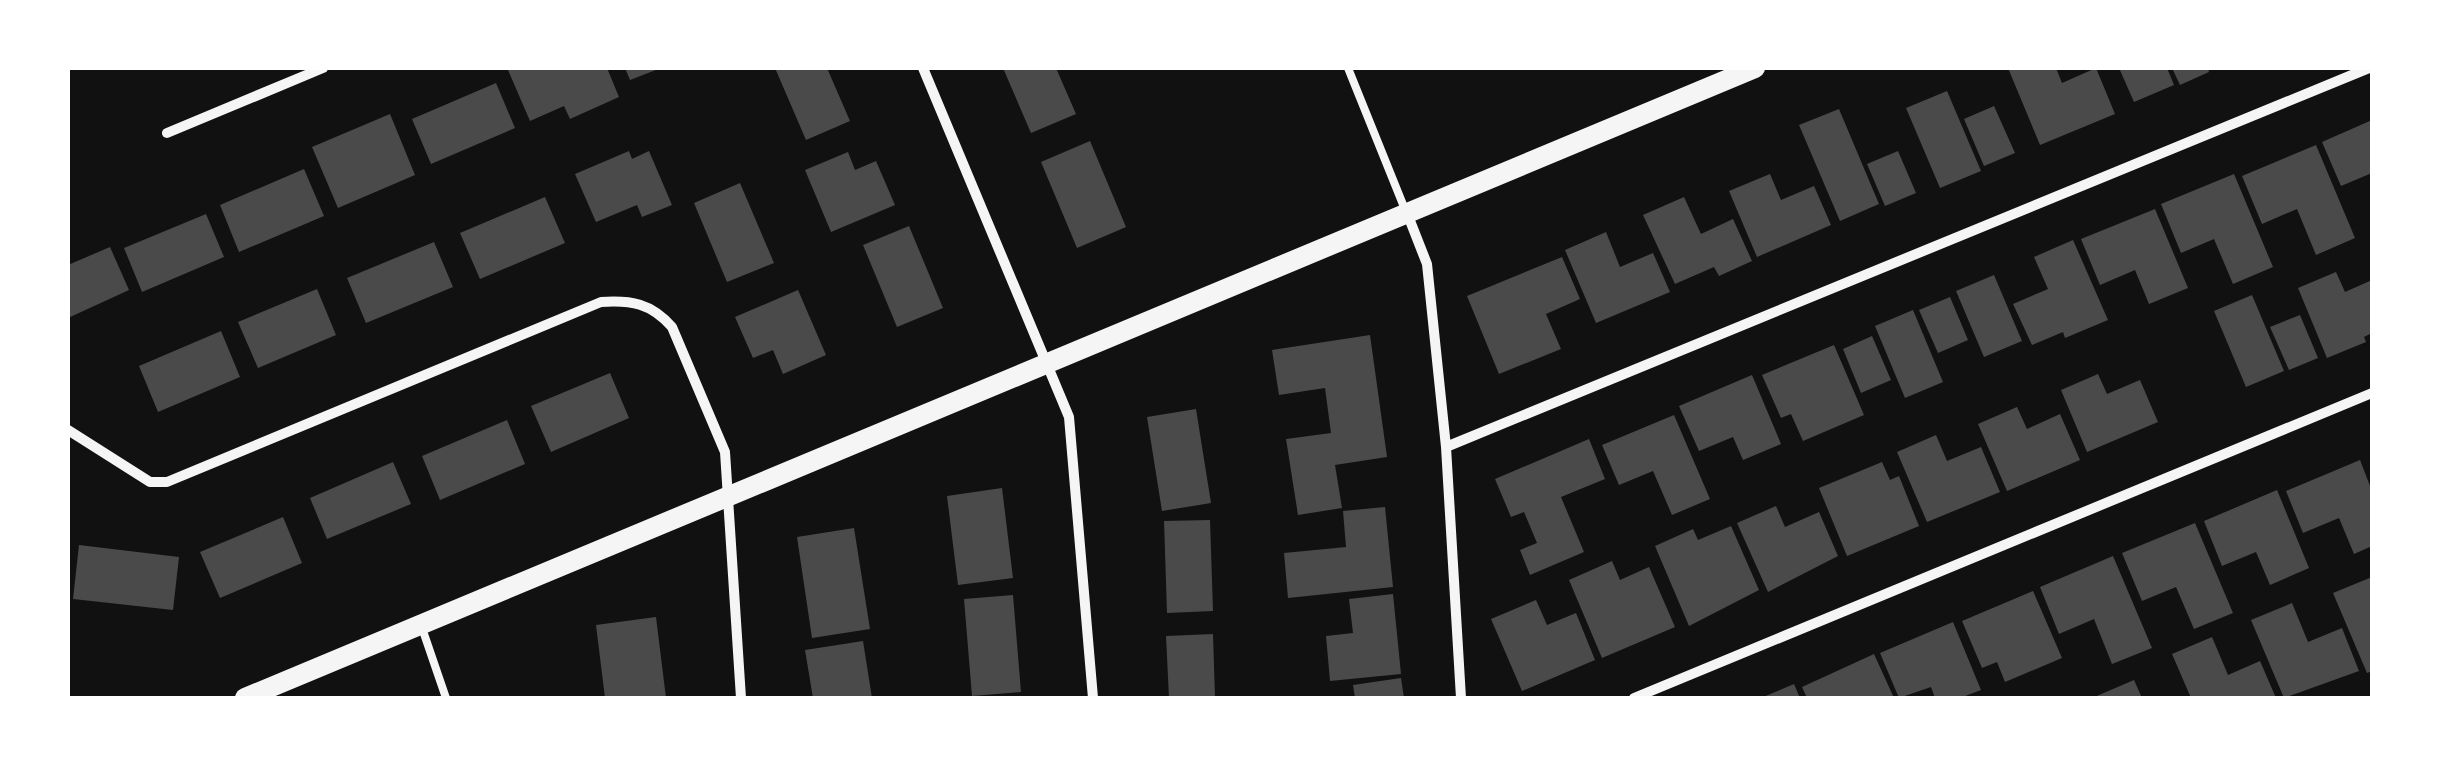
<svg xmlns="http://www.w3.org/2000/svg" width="2440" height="766" viewBox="0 0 2440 766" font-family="Arial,sans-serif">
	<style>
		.building { fill: #4a4a4a }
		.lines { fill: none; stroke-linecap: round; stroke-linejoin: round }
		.service { stroke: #f5f5f5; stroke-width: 8 }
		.minor { stroke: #f5f5f5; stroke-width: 10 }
		.secondary { stroke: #f5f5f5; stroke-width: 20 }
	</style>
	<rect width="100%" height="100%" fill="#111"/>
	<!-- building -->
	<path class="building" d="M515,68H607L619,97L570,119L564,106L530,121L508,70Z
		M625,68H661L630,80Z
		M775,68H827L850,121L806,140Z
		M1003,68H1056L1076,114L1031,133Z
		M2008,68H2056L2062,83L2096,68L2115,114L2040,145Z
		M2119,68H2167L2174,85L2134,102Z
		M2172,68H2208L2209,72L2180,85Z
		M496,83L515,128L431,164L412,119Z
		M1947,91L1981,171L1940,188L1906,108Z
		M1994,106L2015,153L1984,166L1964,119Z
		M1839,109L1879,204L1840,221L1799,125Z
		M390,114L415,175L338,208L312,147Z
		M2372,120V173L2341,186L2322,142Z
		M1090,141L1126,227L1077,248L1041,162Z
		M2316,145L2355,238L2316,255L2297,209L2262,224L2242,176Z
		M629,151L632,159L649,151L672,205L642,217L637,205L596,222L575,174Z
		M1898,151L1916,193L1885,206L1867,164Z
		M848,152L855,170L876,161L895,205L831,232L805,170Z
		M304,169L324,216L239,252L220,205Z
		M1770,174L1781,200L1814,186L1831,225L1757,257L1729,191Z
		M2234,174L2273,267L2233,284L2214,239L2181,253L2161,204Z
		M740,183L774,263L727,282L694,203Z
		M545,197L565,243L480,279L460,233Z
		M1684,197L1701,234L1733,219L1752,261L1719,276L1714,267L1675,284L1643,215Z
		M2155,209L2188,288L2149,304L2135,270L2100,285L2081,239Z
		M206,214L224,257L142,292L124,248Z
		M909,226L943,308L897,327L863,245Z
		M1606,232L1620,267L1653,253L1670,292L1596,323L1565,250Z
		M2073,240L2108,320L2065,338L2063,332L2032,345L2013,304L2048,289L2034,257Z
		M434,242L453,287L366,323L347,278Z
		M110,247L129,290L68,318V265Z
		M1562,257L1580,299L1546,314L1561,349L1499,374L1467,296Z
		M2336,272L2345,292L2372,280V333L2364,337L2366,342L2327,358L2298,288Z
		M1994,275L2022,341L1984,357L1956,291Z
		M317,289L336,335L258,368L238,322Z
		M798,290L826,355L783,374L773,350L753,358L735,317Z
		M2252,295L2284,371L2246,387L2214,311Z
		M1950,297L1968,340L1938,353L1919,310Z
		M1913,310L1943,382L1905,398L1875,326Z
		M2300,315L2318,358L2289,370L2270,327Z
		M221,331L240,377L158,412L139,366Z
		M1370,335L1387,457L1335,465L1342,508L1298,515L1286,439L1331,433L1325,388L1279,395L1272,350Z
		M1872,336L1891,380L1861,393L1843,349Z
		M1834,345L1864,415L1803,441L1791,414L1781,418L1762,375Z
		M610,373L629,418L551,452L531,406Z
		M2098,374L2107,394L2140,380L2158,422L2087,452L2061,390Z
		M1752,375L1781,444L1743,460L1733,437L1699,451L1679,406Z
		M2017,407L2027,429L2060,414L2080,460L2007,491L1978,424Z
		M1196,409L1211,503L1162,511L1147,417Z
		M1674,415L1710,499L1672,515L1653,471L1619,485L1602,445Z
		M507,420L525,464L440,500L422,456Z
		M1936,435L1947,461L1981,447L2000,492L1927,522L1897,452Z
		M1589,439L1605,479L1561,497L1584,552L1530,575L1520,550L1537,543L1524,512L1511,517L1495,479Z
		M2360,460L2372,491V546L2354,554L2339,518L2303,533L2286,491Z
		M393,462L411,504L327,539L310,498Z
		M1882,462L1890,480L1899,476L1919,526L1847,556L1819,488Z
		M1002,488L1013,578L958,585L947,496Z
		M2277,490L2309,568L2270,585L2256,552L2222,566L2204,521Z
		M1776,506L1785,527L1819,512L1838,556L1768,592L1737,523Z
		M1385,507L1393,587L1288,598L1284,553L1346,547L1343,511Z
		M283,517L302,563L220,598L200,552Z
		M1210,520L1213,611L1167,613L1164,521Z
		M2195,523L2233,613L2194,629L2176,587L2142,601L2122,553Z
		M1731,526L1759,590L1689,626L1655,546L1693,529L1698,540Z
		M854,528L870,629L812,638L797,537Z
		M79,545L179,557L173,610L73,599Z
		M2113,556L2152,648L2112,664L2094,619L2059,634L2040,587Z
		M1612,561L1620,580L1649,567L1675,627L1602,658L1569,580Z
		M2372,577V671L2367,673L2333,593Z
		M2033,591L2062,658L2005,682L1997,662L1982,668L1962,621Z
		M1393,594L1401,674L1330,681L1326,636L1353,633L1349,599Z
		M1013,595L1021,692L972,696L964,599Z
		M1536,600L1547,625L1576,613L1595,660L1522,691L1491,619Z
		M2292,603L2308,642L2342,628L2359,671L2284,698L2251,620Z
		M656,617L666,698H605L596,625Z
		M1953,622L1981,690L1960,698H1935L1931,687L1899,698L1880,653Z
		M1213,634L1215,698H1169L1166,636Z
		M2212,637L2228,675L2260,661L2276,698H2191L2172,654Z
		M863,641L872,698H813L805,650Z
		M1874,654L1894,698H1807L1802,687Z
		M1401,678L1404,698H1355L1353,685Z
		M2134,680L2142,698H2092Z
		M1794,684L1800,698H1761Z"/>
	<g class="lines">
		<!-- service -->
		<path class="service" d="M1348,68L1406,212
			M421,625L446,698"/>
		<!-- minor -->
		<path class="minor" d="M923,68L1069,417L1093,698
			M167,133L323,68
			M1407,213L1427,264L1446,447L1461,698
			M68,430L150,482H167L601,302C631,300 651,303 672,327L725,452L741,698
			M1446,447L2369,68
			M1634,698L2372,393"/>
		<!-- secondary -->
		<path class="secondary" d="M245,698L1755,68"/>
	</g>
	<!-- border -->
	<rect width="2440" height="766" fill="none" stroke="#ffffff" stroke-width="140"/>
</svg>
